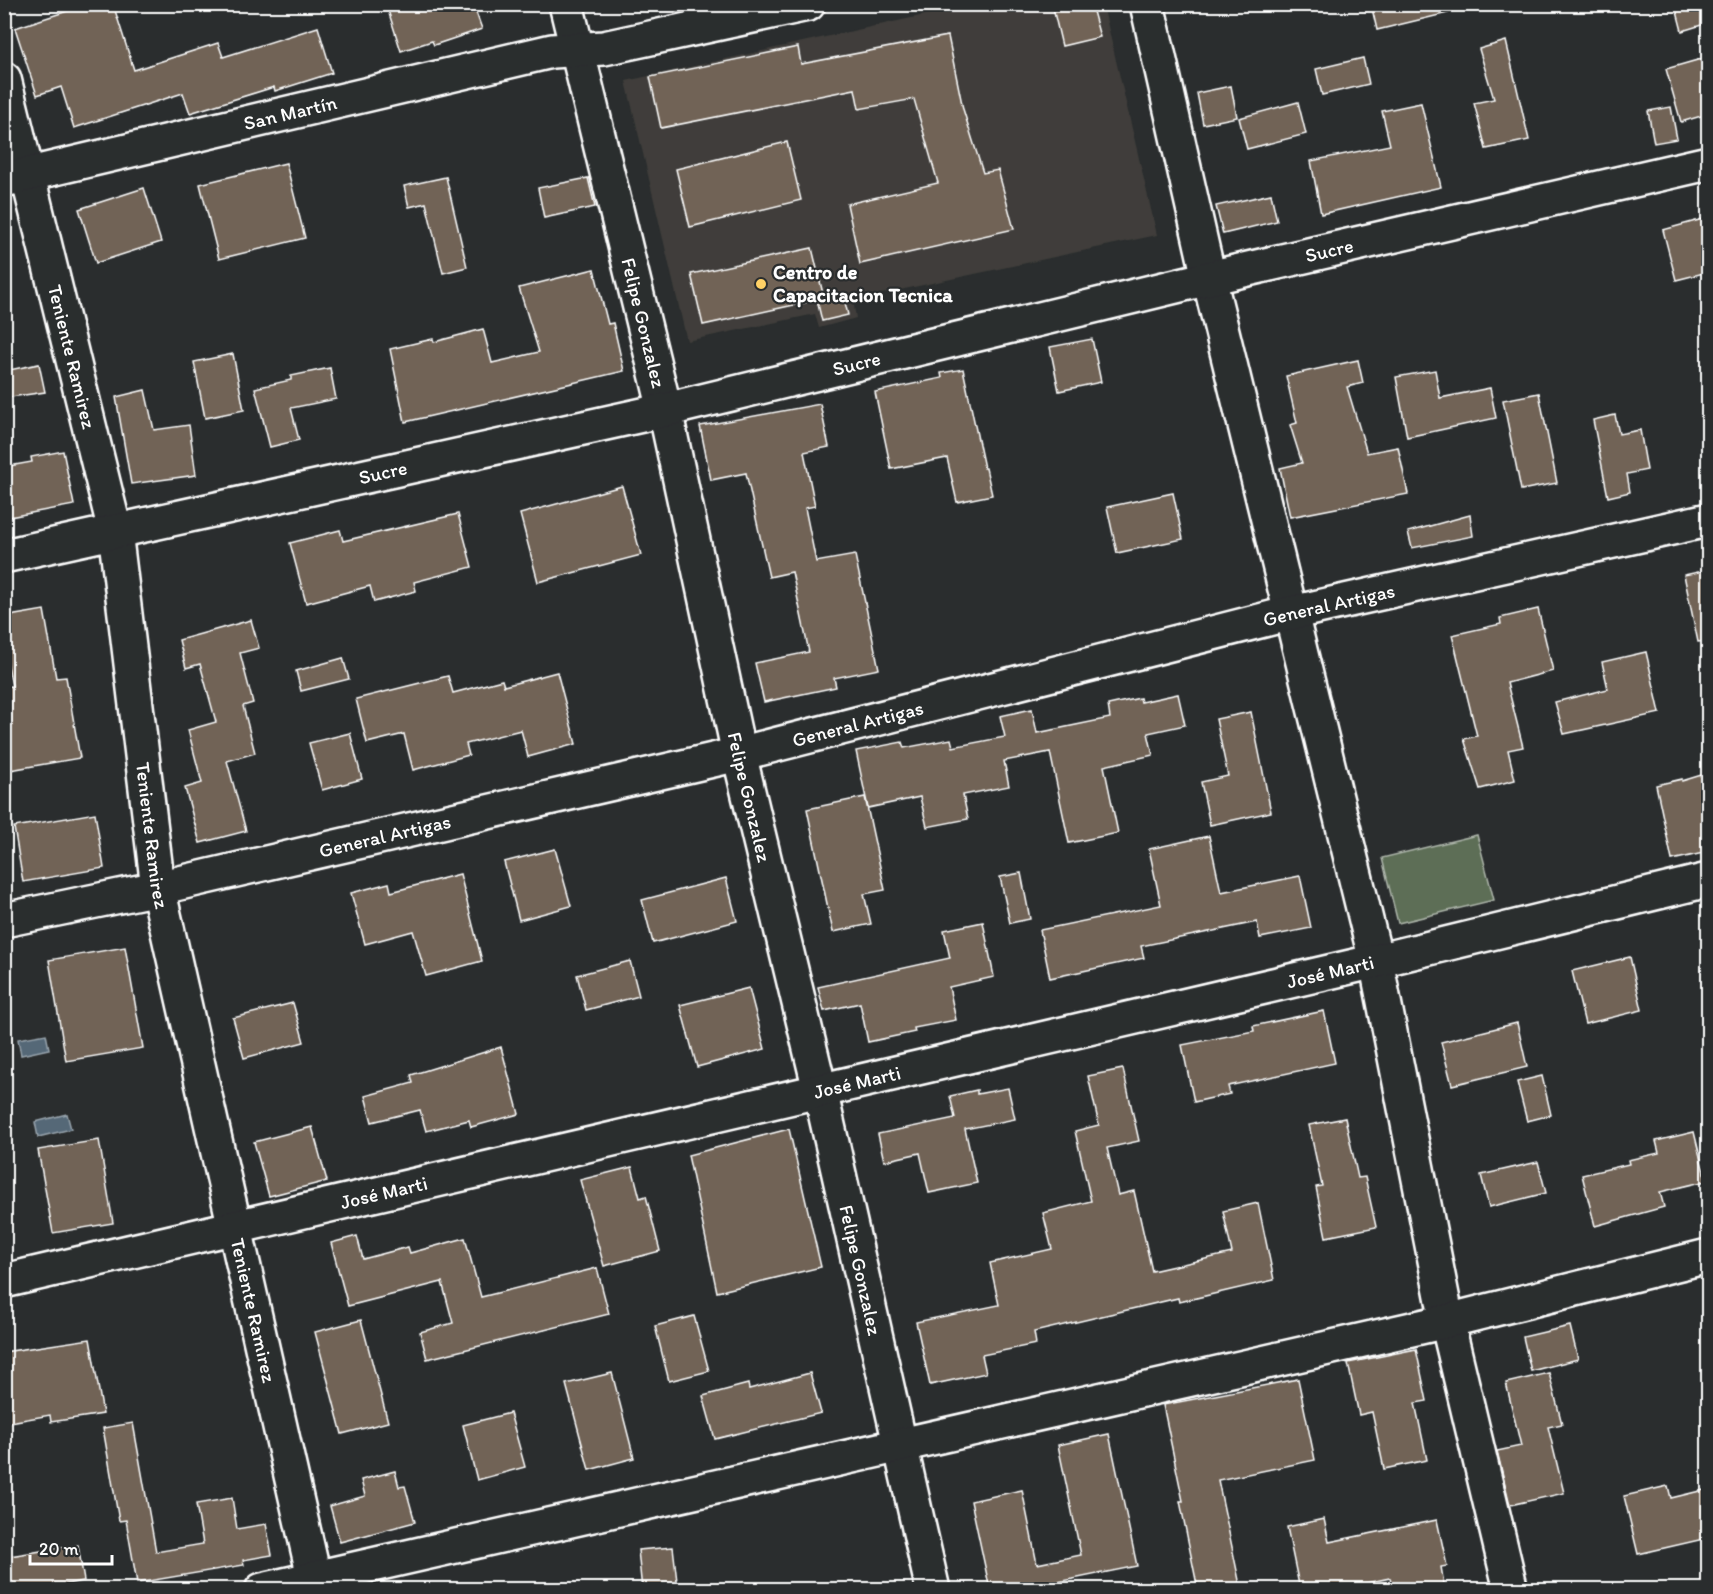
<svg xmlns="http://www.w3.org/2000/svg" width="1713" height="1594" viewBox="0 0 1713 1594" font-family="Itim,sans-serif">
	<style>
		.built { fill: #3f3e3a }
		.green { fill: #5d6e57; stroke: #aeb6ab; stroke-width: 1.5 }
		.water { fill: #546777; stroke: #98a4ad; stroke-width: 1.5 }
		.building { fill: #716457; stroke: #fff; stroke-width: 1.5 }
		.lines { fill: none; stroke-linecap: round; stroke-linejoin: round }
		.minor-casing { stroke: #fff; stroke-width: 38 }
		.minor { stroke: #2a2d2e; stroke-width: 33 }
		.poi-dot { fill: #ffd166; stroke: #2a2d2e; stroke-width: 2 }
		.labels { text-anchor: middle; stroke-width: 4.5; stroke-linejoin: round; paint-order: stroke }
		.street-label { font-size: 20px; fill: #fff; stroke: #2a2d2e }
		.poi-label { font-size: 20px; font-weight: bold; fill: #fff; stroke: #2a2d2e; text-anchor: start }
	</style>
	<rect width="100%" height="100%" fill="#2a2d2e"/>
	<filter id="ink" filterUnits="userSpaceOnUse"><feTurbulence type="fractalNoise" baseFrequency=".0167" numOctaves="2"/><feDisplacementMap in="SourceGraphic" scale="12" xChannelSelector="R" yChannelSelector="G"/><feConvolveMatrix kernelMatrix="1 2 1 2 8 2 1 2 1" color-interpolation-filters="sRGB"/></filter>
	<g filter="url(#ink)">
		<!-- built -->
		<path class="built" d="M970,5H1103L1157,235L853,300L856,318L819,328L815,314L687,341L626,81Z"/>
		<!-- green -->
		<path class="green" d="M1477,835L1494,900L1398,923L1382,858Z"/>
		<!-- water -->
		<path class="water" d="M46,1034L49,1049L21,1055L18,1039Z
			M67,1114L71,1129L38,1137L35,1122Z"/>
		<!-- building -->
		<path class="building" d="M89,4H113L134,70L218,43L223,57L318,27L332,73L275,91L274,87L190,113L183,93L74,128L61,87L37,95L15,28Z
			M386,4H473L482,29L434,45L432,41L401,51Z
			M1052,4H1091L1100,37L1062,46Z
			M1371,4H1447L1448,13L1377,30Z
			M1675,4H1708V23L1682,31Z
			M948,36L963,109L983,173L998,170L1014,229L860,264L847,204L938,183L914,99L859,109L855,89L661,128L650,77L798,47L801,64Z
			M1506,41L1529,140L1486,149L1474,103L1494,99L1479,49Z
			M1363,58L1369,84L1322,95L1316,69Z
			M1701,59L1708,84V114L1681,122L1666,69Z
			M1231,86L1237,117L1203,124L1197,93Z
			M1298,102L1306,134L1247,149L1239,118Z
			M1421,103L1441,187L1321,214L1311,161L1390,145L1382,111Z
			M1671,107L1677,139L1654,143L1648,111Z
			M787,142L801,200L690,227L676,169Z
			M286,163L305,238L219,259L200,184Z
			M446,177L467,267L443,273L426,203L409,207L404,186Z
			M588,178L595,207L544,218L538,188Z
			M144,188L161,242L96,263L79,209Z
			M1271,194L1277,221L1223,234L1216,206Z
			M1703,219L1708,242V272L1676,280L1663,230Z
			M812,248L824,298L843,294L848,315L822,321L817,300L703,325L691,274Z
			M594,269L608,324L613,323L624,371L405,422L390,349L433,339L434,342L483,329L492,363L539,352L519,288Z
			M1092,339L1101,382L1059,391L1050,347Z
			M233,354L244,410L205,418L194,362Z
			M1358,360L1363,383L1347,387L1367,453L1398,447L1408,494L1290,517L1280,468L1302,463L1290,425L1297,423L1286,376Z
			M39,364L45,392L4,398V371Z
			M330,368L336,399L291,408L299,440L270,447L255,388L291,380V376Z
			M963,369L984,468H986L992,495L957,502L947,458L891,469L875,392L942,378L941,373Z
			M1435,370L1440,398L1490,388L1496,418L1407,437L1396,377Z
			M145,390L154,430L189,425L196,475L131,484L116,397Z
			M1539,393L1557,483L1521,490L1503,400Z
			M820,404L829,447L804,452L815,506L805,508L816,562L855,555L879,669L834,678L836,687L764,702L755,663L809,652L792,572L769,577L746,473L711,480L700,426Z
			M1615,415L1619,434L1640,430L1647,470L1627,474L1630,492L1608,497L1593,420Z
			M63,451L74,505L4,518V467L32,462L31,457Z
			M622,486L641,555L538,582L520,514Z
			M1173,493L1183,539L1117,553L1107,507Z
			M458,514L472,567L414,582L416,591L374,602L370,586L306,603L290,543L340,530L343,541Z
			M1470,515L1473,536L1412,548L1408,532Z
			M1708,570V641L1698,642L1684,575Z
			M1538,609L1553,671L1507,683L1523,747L1508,750L1515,780L1480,789L1464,739L1477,736L1452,635L1501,624L1500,618Z
			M44,610L56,678L66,677L80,758L4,771V687L12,686L4,645V617Z
			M251,620L259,648L240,653L253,703L243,706L255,753L227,761L246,831L200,843L185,788L202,783L188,730L216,722L200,664L186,668L179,640Z
			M1646,652L1660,713L1564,734L1555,702L1608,689L1602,662Z
			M343,658L349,679L301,691L296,671Z
			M557,672L576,744L528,757L521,730L466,744L469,755L413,770L404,734L367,743L356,699L448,676L453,693L502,680L504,686Z
			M1178,694L1185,725L1148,733L1153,755L1104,766L1118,833L1069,843L1050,752L1004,761L1009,786L963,795L968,819L927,827L920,797L868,808L856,751L902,742L904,748L951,739L953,747L1005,737L1000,716L1032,709L1037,733L1110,718L1108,705L1140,698L1141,702Z
			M1251,712L1271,812L1210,825L1201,782L1228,776L1216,719Z
			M350,733L362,779L322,790L309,743Z
			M1708,773V852L1672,860L1656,785L1682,779V781Z
			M865,797L885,890L864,894L871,924L833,932L807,809Z
			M95,813L104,868L23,882L14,827Z
			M1209,836L1221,892L1300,876L1311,928L1260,938L1257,922L1141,946L1144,958L1050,978L1040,930L1161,905L1149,849Z
			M555,849L571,906L519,920L504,862Z
			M1021,873L1030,919L1010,923L1000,877Z
			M460,874L482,961L426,976L413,931L365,944L351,893L389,883L391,892Z
			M726,878L737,921L653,943L642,900Z
			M983,922L994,977L949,987L956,1020L914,1028L915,1032L868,1042L860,1003L824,1011L818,987L950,958L944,930Z
			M125,947L143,1048L66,1061L49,960Z
			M1630,957L1642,1010L1585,1024L1572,971Z
			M630,961L639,996L586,1010L577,975Z
			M749,988L765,1049L697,1067L680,1005Z
			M293,1003L304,1042L244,1058L233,1018Z
			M1324,1011L1335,1063L1228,1086L1230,1094L1194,1102L1182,1045L1254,1031L1253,1026Z
			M1517,1023L1527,1067L1452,1085L1441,1042Z
			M501,1047L519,1114L471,1127L469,1120L426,1131L420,1110L372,1122L365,1096L413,1083L411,1075Z
			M1123,1069L1139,1141L1107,1148L1118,1195L1134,1191L1152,1271L1232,1253L1223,1211L1258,1203L1274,1280L1179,1302L1178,1298L1034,1332L1036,1344L982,1355L986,1373L930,1385L916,1322L999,1305L990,1263L1052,1249L1043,1213L1091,1201L1075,1131L1099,1125L1088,1076Z
			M1542,1076L1551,1115L1527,1121L1517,1082Z
			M1008,1088L1015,1119L965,1129L977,1183L929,1193L920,1153L884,1161L878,1134L955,1118L950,1096L977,1090V1094Z
			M1345,1118L1358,1178L1365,1177L1376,1227L1326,1237L1316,1187L1322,1186L1309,1125Z
			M312,1127L327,1181L269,1196L254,1142Z
			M789,1129L821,1267L717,1292L688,1155Z
			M1694,1132L1706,1181L1660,1192L1664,1207L1595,1226L1582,1175L1629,1164L1628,1160L1659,1153L1656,1141Z
			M99,1140L113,1223L53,1233L38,1150Z
			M1538,1162L1546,1193L1489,1207L1481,1175Z
			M632,1167L640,1198L646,1196L660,1251L604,1266L580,1180Z
			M357,1236L363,1259L408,1247L410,1253L465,1238L481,1297L597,1268L609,1314L427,1359L420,1332L453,1323L442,1282L348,1306L331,1243Z
			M694,1316L709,1371L669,1381L655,1326Z
			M361,1320L388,1422L342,1434L315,1332Z
			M1570,1326L1578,1359L1531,1371L1523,1337Z
			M90,1339L103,1414L51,1422L50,1415L4,1423V1352Z
			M1416,1349L1427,1401L1415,1403L1427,1460L1384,1469L1372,1412L1359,1415L1348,1363Z
			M612,1373L634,1458L589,1470L566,1384Z
			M810,1373L821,1413L715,1439L703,1396L748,1384L749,1389Z
			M1549,1373L1562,1424L1548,1427L1564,1493L1510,1505L1497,1451L1521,1446L1506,1383Z
			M1298,1379L1315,1460L1218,1480L1241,1590H1198L1180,1501H1183L1163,1405Z
			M510,1413L525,1467L477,1480L463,1425Z
			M133,1423L156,1552L203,1544L196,1504L232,1498L237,1529L266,1524L272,1555L243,1560L244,1565L137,1583L126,1520L119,1521L103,1428Z
			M1109,1434L1137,1566L1058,1582L1060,1590H990L971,1501L1022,1490L1037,1564L1081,1555L1058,1445Z
			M395,1471L399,1487L405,1486L415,1522L340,1542L330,1506L365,1496L361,1480Z
			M1668,1486L1671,1498L1708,1489V1538L1638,1554L1624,1496Z
			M1324,1519L1329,1542L1437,1520L1447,1566L1441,1567L1445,1590H1393L1390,1578L1334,1590H1300L1287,1527Z
			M78,1545L84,1581L32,1590H4V1557Z
			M673,1547L678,1590H642L638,1550Z"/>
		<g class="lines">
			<!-- minor casing -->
			<g class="minor-casing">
				<g id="minor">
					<path id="s1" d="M566,4L665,410L739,754L820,1090L933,1590"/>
					<path d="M1147,4L1209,278L1376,961L1447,1321L1511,1590"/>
					<path id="s2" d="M4,79L115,531L158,888L317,1590"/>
					<path id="s3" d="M4,180L552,51L604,48L808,4"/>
					<path id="s4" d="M4,556L665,410L1209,278L1708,163"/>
					<path id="s5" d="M4,920L158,888L739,754L1291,613L1708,520"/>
					<path id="s6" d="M4,1281L1376,961L1708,880"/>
					<path d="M262,1590L1447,1321L1708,1256"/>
				</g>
			</g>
			<!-- minor -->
			<use href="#minor" class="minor"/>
		</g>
	</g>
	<!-- markers -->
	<circle class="poi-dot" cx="761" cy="284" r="6"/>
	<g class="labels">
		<!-- street labels -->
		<g class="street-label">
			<text dy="7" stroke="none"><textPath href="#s3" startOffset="294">San Martín</textPath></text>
			<text dy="7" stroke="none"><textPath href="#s4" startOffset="1360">Sucre</textPath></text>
			<text dy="7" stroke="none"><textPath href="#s1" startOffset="328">Felipe Gonzalez</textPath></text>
			<text dy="7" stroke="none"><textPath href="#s2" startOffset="286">Teniente Ramirez</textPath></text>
			<text dy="7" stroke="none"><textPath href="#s4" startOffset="874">Sucre</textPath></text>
			<text dy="7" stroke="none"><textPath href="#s4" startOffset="388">Sucre</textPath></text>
			<text dy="7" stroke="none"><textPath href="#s5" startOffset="1362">General Artigas</textPath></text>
			<text dy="7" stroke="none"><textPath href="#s5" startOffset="876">General Artigas</textPath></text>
			<text dy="7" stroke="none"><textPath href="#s1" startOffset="814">Felipe Gonzalez</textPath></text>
			<text dy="7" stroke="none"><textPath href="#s2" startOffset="772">Teniente Ramirez</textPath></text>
			<text dy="7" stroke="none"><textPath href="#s5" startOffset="390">General Artigas</textPath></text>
			<text dy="7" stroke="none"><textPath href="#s6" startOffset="1362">José Marti</textPath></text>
			<text dy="7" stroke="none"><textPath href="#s6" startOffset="876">José Marti</textPath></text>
			<text dy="7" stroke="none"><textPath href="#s6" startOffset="390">José Marti</textPath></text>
			<text dy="7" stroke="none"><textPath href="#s1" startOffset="1300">Felipe Gonzalez</textPath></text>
			<text dy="7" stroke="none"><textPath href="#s2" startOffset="1258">Teniente Ramirez</textPath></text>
		</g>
		<!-- poi labels -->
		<g class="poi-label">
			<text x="773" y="279">Centro de<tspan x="773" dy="23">Capacitacion Tecnica</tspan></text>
		</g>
	</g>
	<!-- margin -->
	<rect width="1713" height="1594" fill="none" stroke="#2a2d2e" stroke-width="24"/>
	<rect x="12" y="12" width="1689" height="1570" fill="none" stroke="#fff" stroke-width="2" filter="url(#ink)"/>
	<!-- scale -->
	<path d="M30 1555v9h82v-9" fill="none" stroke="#ffffff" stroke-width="3"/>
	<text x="39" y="1555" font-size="18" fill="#ffffff" stroke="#2a2d2e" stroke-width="4.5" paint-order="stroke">20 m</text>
</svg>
